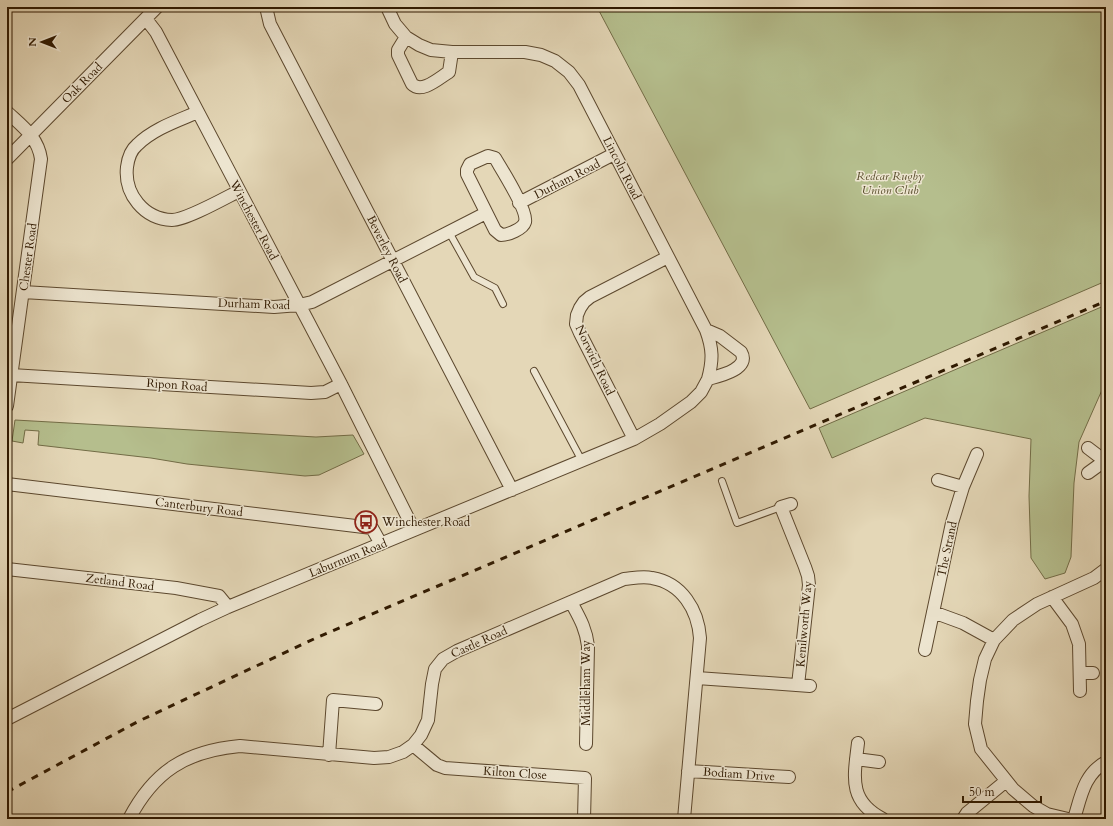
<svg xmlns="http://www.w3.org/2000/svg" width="1113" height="826" viewBox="0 0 1113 826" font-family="Cardo,serif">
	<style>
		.green { fill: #b5be8d; stroke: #726c46 }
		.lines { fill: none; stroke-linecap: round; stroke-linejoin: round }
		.service-casing { stroke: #5c482e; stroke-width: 8 }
		.minor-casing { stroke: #5c482e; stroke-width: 14 }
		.service { stroke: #ede5d0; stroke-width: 6 }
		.minor { stroke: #ede5d0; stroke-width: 12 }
		.rail { stroke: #2f1900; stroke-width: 3; stroke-dasharray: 7 7; stroke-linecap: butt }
		.labels { text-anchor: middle; stroke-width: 3; stroke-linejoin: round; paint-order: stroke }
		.street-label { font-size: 12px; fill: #2f1900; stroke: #ede5d0 }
		.park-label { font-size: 12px; font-style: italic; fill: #574b2a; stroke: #ede5d0 }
		.poi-label { font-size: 12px; fill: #2f1900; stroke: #ede5d0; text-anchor: start }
	</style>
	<rect width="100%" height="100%" fill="#e4d7b7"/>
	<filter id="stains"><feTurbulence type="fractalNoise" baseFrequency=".005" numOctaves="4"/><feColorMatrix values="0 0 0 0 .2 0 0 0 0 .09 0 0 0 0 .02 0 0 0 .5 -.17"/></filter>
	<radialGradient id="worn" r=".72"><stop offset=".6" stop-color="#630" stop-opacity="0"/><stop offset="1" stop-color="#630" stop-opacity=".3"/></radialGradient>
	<!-- green -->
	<path class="green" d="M597,7H1106V281L810,409Z
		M1106,305V387L1102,390L1079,442L1074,483L1071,557L1065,573L1045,579L1031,558L1029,496L1031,439L925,418L832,458L819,428Z
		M15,420L316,437L353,435L364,454L319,475L305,476L187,464L151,458L38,445L39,431L25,430L23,443L12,441Z"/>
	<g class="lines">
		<!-- service casing -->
		<g class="service-casing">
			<path id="service" d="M449,232L474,277L495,288L503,304
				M534,371L582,461
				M722,481L737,523L781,507"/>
		</g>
		<!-- minor casing -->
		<g class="minor-casing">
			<path id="minor" d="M266,7L270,24L512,490
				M387,7L395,24L406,37L419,45L431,50L452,52H525L541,55L555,61L569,72L579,85L706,330C713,349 713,360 708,379
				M146,19L156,32L341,384L414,530
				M406,37L398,50V55L412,84C422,94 439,78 449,72L452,52
				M7,112C22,126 38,137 41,159L7,406
				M198,112C177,121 153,129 137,145C131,150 128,159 127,167C124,194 144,219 172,220C186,220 225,198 239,191
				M488,156L495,158L498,163C504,173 528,212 525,222C523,229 508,235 501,235L495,230L467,174V170L470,164Z
				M7,159L157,7
				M519,203L614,154
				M23,292L274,307L299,305L312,302L486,213
				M11,375L311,393L325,392L341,384
				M634,439L580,333L576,324L577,315L580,308L584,302L590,297L668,257
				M1088,448L1105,461
				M1088,473L1106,460
				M938,480L963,487
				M7,484L372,528L381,544
				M791,504L781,507L805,567L808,576L809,585L798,685
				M7,569L176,588L219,596L228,607
				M1052,597L1072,624L1079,644L1080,691
				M571,602C579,617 586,628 588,646L586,744
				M933,612L963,623L994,640
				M925,650L952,523L963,487L977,454
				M1080,673H1093
				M697,678L810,686
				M7,719L200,620L228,607L634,439L660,424L691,402L701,392L708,379C719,376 751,369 741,352L720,336L706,330
				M858,743C854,777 848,801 883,819
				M413,745L437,765L445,768L585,778L584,819
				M329,755L333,700L376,704
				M856,759L879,762
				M688,771L789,777
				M129,819C154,771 186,751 240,746L374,758L389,757L403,752L413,745L421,735L428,720L432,684L435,669L443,659L457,651L624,579C634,578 643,576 652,578C682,583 698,610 700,638L684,819
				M963,819L967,813L1006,781
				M1068,819L1047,814L1033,806L1013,789L981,749L975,724L977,701L980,680L985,659L994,640L1013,620L1037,604L1094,578L1106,569
				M1074,819C1081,796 1084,774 1106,762"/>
		</g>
		<!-- service -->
		<use href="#service" class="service"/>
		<!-- minor -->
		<use href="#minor" class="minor"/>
		<!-- rail -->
		<path class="rail" d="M7,792L139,721L316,638L1106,301"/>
	</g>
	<!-- icons -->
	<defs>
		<g id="bus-ring" transform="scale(1.15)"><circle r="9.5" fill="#ede5d0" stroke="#8f2418" stroke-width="1.5"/><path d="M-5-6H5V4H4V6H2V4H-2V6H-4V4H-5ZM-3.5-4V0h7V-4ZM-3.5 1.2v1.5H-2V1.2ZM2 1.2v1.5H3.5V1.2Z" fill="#8f2418"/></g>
	</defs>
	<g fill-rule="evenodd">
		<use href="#bus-ring" x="366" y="522"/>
	</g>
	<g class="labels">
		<!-- street labels -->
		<g class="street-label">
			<text transform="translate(82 83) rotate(-45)" y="4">Oak Road</text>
			<text transform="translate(622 168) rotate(63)" y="4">Lincoln Road</text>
			<text transform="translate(567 179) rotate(-27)" y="4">Durham Road</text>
			<text transform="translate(254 220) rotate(62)" y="4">Winchester Road</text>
			<text transform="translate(387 249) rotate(63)" y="4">Beverley Road</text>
			<text transform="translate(28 257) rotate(-82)" y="4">Chester Road</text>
			<text transform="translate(254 304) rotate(2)" y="4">Durham Road</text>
			<text transform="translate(595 360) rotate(65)" y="4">Norwich Road</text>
			<text transform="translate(177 385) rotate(4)" y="4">Ripon Road</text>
			<text transform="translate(199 507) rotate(7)" y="4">Canterbury Road</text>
			<text transform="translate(947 549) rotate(-78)" y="4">The Strand</text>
			<text transform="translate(348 558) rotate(-22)" y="4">Laburnum Road</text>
			<text transform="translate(120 582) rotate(7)" y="4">Zetland Road</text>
			<text transform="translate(804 624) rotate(-85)" y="4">Kenilworth Way</text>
			<text transform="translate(479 642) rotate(-24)" y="4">Castle Road</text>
			<text transform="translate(586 683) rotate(-90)" y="4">Middleham Way</text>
			<text transform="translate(515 773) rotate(4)" y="4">Kilton Close</text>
			<text transform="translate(739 774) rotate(4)" y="4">Bodiam Drive</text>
		</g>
		<!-- park labels -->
		<g class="park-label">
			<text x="890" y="180">Redcar Rugby<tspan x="890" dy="14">Union Club</tspan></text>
		</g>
		<!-- poi labels -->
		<g class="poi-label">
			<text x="382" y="526">Winchester Road</text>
		</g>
	</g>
	<!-- margin -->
	<rect width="1113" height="826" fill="none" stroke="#e4d7b7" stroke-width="24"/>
	<rect x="8" y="8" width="1097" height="810" fill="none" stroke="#2f1900" stroke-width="2"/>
	<rect x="12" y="12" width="1089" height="802" fill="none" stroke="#2f1900"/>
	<!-- north arrow -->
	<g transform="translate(42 42) rotate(270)" stroke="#ede5d0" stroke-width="3" paint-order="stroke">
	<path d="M0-3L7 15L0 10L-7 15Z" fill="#2f1900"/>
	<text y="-6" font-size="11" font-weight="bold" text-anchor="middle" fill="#2f1900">N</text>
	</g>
	<!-- scale -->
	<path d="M963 796v6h78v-6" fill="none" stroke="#2f1900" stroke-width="2"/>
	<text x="969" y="796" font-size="12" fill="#2f1900" stroke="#ede5d0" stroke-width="3" paint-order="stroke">50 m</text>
	<rect width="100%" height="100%" filter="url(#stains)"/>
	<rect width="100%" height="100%" fill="url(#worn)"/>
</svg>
